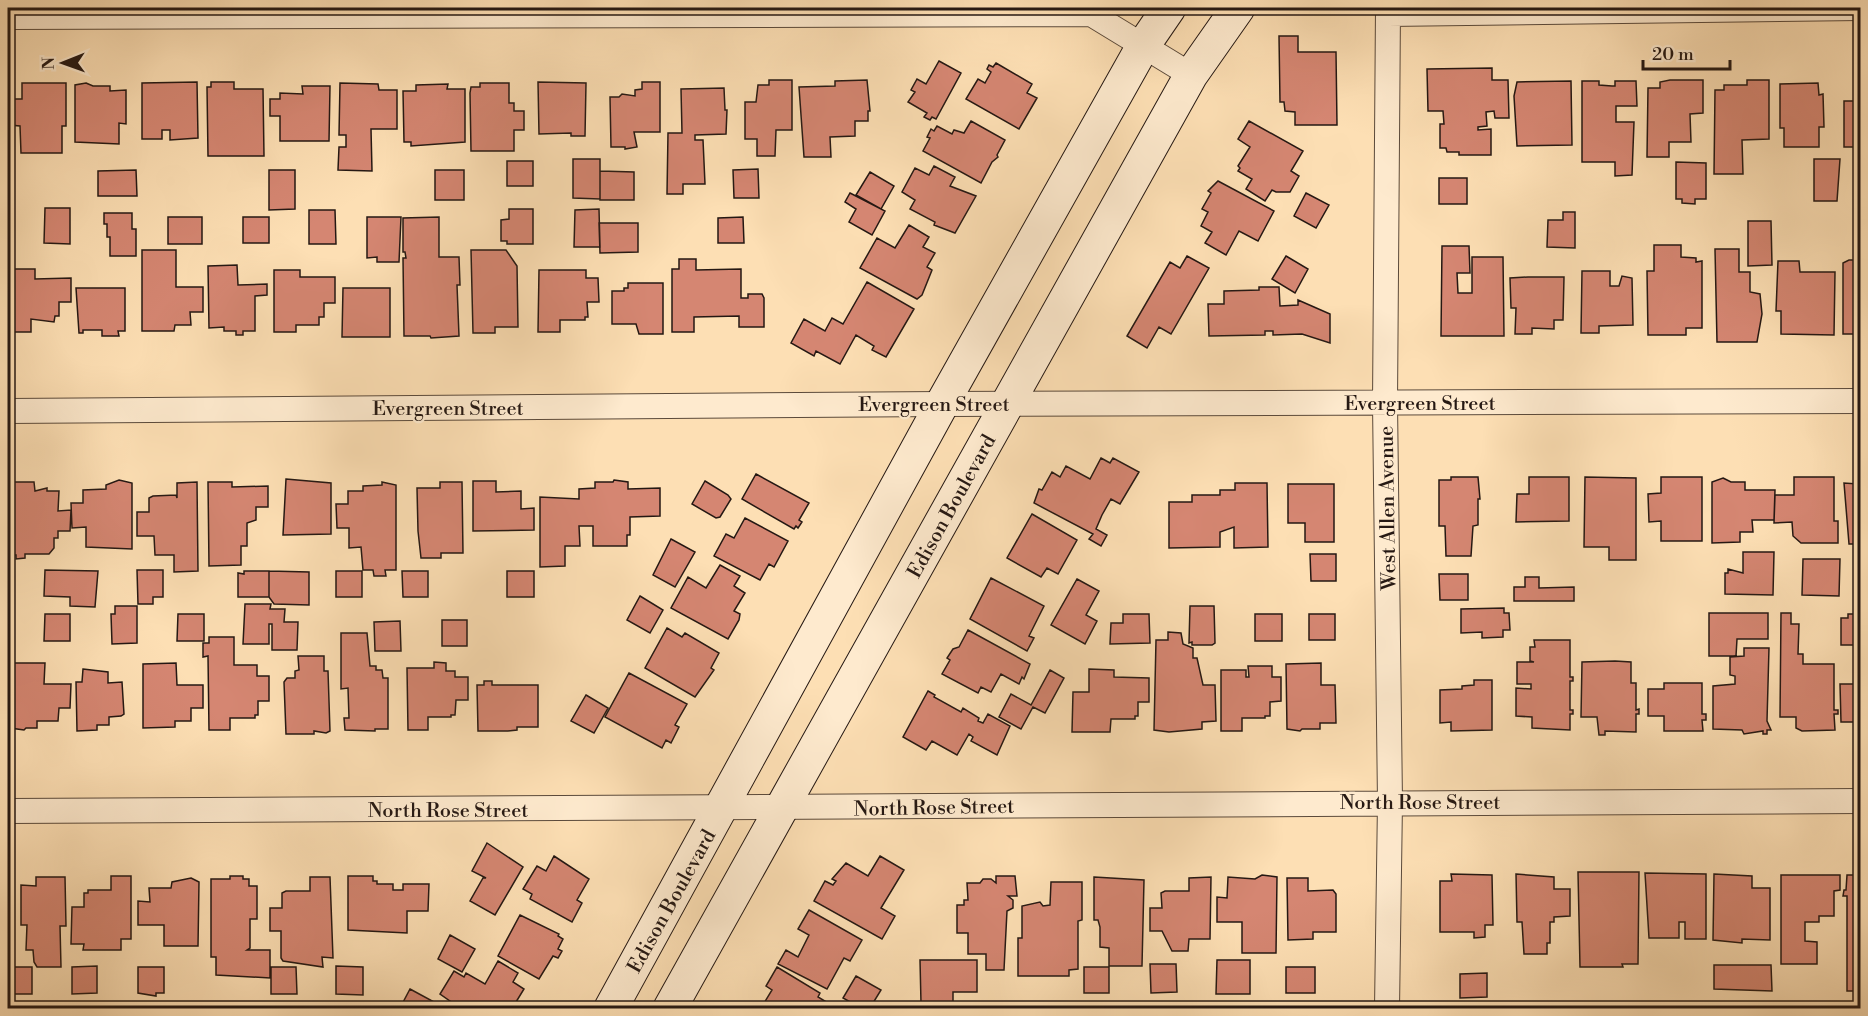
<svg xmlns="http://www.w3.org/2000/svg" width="1868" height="1016" viewBox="0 0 1868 1016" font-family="'Libre Bodoni',serif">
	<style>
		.building { fill: #d58672; stroke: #251813; stroke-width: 1.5 }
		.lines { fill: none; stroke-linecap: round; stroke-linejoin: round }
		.minor-casing { stroke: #5b4a3b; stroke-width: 26 }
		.secondary-casing { stroke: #251813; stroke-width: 35 }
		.minor { stroke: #feeace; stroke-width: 24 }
		.secondary { stroke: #feeace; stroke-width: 33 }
		.labels { text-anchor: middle; stroke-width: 4.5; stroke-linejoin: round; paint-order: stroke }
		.street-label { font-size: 20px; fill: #251813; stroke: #feeace }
	</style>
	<rect width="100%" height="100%" fill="#fddfb4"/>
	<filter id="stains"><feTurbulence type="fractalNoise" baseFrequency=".00333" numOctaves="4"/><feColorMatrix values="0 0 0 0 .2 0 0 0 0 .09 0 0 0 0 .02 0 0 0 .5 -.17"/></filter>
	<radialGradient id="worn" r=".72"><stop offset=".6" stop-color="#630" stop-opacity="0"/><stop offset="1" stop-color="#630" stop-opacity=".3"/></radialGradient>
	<!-- building -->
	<path class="building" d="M1279,36H1298V52H1336L1337,125H1295V112L1285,111L1284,102H1280Z
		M939,61L961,73L936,119L932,117L930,120L924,117L927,113L908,102L915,92L911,90L917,79L926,84Z
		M996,63L1032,84L1027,93L1037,98L1019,129L966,99L978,79L985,83L991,72L987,69L989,65L993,67Z
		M1492,68V80H1508L1509,118H1495L1494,111L1486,112L1487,126L1478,127V130L1491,129V155H1459V152H1447L1446,148H1440V124H1444L1443,111H1428L1427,69Z
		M769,80H792V130H776L775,156H757V139H745V102H756L758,85H769Z
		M867,80L870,111H868V121H855V136L830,137L831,157H804L799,87L835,86V81Z
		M1670,80H1703V113L1690,114L1691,142H1669V157H1647L1648,88H1660V82Z
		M1747,80H1769V139L1742,140L1743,174H1714L1715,90H1724V85H1747Z
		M1571,81L1572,145L1517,146L1514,96L1517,82Z
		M1582,81H1599V85L1612,86H1615V81H1636L1637,106H1616V122H1634L1632,175L1615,176V162H1582Z
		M1857,81H1860V164L1857,163V147H1844V101H1857Z
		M197,82L198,138L170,140V130H162V139H142V83Z
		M211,82H234V89H263L264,156H208L207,87H211Z
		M538,82L586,83L585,136H571V133L539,134Z
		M642,82H660V132H634L637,147L625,149V147H611L610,97H619L622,94L635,96V90L642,89Z
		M22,83H66V126H62V153H21L20,126L9,125V99H22Z
		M86,83L93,86H110V91L126,90V124L119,123V144L75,142V85Z
		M340,83L378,84L379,90H397V129H371L372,171L338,170L339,147H346V135H339Z
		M480,83H509V103H514V111H524V130H514V151H471L470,93L471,87H480Z
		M1818,83L1819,95L1823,94L1824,127H1819V147H1784V128H1780V84Z
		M448,84L447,89H465V142L411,146V142H404L403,91H416V85Z
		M302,86H330L329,141H280V116H270V99H280V93L303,94Z
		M724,88L725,110H727L726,134L695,135V140H703L705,184H683V194H667L668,133H682L681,89Z
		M971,121L1005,140L997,155L998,157L992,162L981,183L923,151L930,138L927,137L931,129L934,131L937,126L952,134L954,130L964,133Z
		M1249,121L1303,151L1291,171L1299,176L1290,192H1276L1272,190L1265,201L1246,189L1252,179L1238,171L1240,168L1238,166L1250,147L1238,139Z
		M573,159H600V199L573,198Z
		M1814,159H1840L1837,201H1814Z
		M507,161H533V186H507Z
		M1676,162L1706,163V199H1695V204L1682,203V199H1676Z
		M934,166L955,177L950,186L976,196L955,233L934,225L935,222L910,209L915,200L902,192L915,168L929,175Z
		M758,169L759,198H734L733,170Z
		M136,170L137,196H98V171Z
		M269,170H295V209L269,210Z
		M435,170H464V200H435Z
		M600,171L634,172V200H600Z
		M870,172L894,186L881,209L856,195Z
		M1439,178H1467V204H1439Z
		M1218,181L1274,211L1258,241L1239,231L1226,255L1205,243L1212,232L1201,226L1208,212L1202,209L1211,193L1208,191Z
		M850,193L885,211L872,235L849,222L856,209L845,202Z
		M1306,193L1329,205L1316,228L1294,216Z
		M45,208H70V244L44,243Z
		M509,209H533V244H507V241H501V220L509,219Z
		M599,209L600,247H574L575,210Z
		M309,210H335L336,244H309Z
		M1563,212H1575V248L1547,247L1548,220H1563Z
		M104,213H132V229H136V256H110V237H107V224H104Z
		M168,217H202V244H168Z
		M243,217H269V243H243Z
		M367,217H401L399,262H377V257L367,258Z
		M439,217V257H459L460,285H457L459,336L431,338L430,336H404L403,258H406L405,252H403V218Z
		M743,217L744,243H718V218Z
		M1748,221H1771L1772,265L1748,266Z
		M599,223H638V252L600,253Z
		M909,225L929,237L923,247L935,253L927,267L932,270L922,295L917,299L860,268L877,238L895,248Z
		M1654,245H1681V257L1696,258V262L1702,261V328H1686V335H1648L1647,271H1654Z
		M1442,246H1469L1470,273H1457L1458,293H1472V257H1503L1504,336H1441Z
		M1715,249H1739V272H1750V292L1760,294L1762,314L1757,342H1717Z
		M142,250H176V287H203V312H190L191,325H175L174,331H142Z
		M471,250H506L517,266L518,327H495V333H473Z
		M1187,256L1209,268L1171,334L1159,327L1147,348L1127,336L1170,262L1180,268Z
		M1286,256L1308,269L1295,293L1272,279Z
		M679,259H696V270L741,269V298H748V294H762L764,298V327H739V316L694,317V332H672V269H679Z
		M1849,260H1858L1860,263V334H1843V263Z
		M1778,261H1799L1800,272H1835L1834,335L1781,334V311H1776Z
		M237,265L238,285L267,284V295L255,296V331H243V335H236V331H224V327L209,328L208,266Z
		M10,269H35V279L71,278V302H59V316H55L54,322L31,319V332H10Z
		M274,270H300V277H335V303H324V317H319V325H296V332H274Z
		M539,270H586V278H598L599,302H587L588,317H585V320H560V332H538Z
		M1582,271H1610V286H1619L1622,276L1632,278L1633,325L1599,326V333H1581Z
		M1528,277H1564L1563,320H1554V329L1532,328V334H1515L1516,308H1511L1510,278Z
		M867,282L914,309L886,357L872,350L874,346L856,335L840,364L816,351L814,356L791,343L804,319L825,331L832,318L843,324Z
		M628,283H663V334H639L636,324H612V291H624V288H628Z
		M1259,287H1279L1280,306L1298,305V300L1330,314V343L1302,334L1273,335V331H1265V335L1209,336L1208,304H1224V291L1259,290Z
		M76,288H125V331H118L119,336H102V330H83V333H79Z
		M343,288H390V337H342Z
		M1101,458L1110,463L1113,458L1139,472L1120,504L1111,499L1102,515L1096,529L1107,535L1101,546L1089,539L1093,534L1034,503L1039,489L1042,490L1052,472L1060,477L1066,466L1090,479Z
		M756,474L809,503L799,520L802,522L798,528L796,526L794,529L742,499Z
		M1451,477H1478L1480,499H1478V525L1473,526L1471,556H1446L1445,526H1439V480H1451Z
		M1529,477H1569V521L1516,522L1517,494H1529Z
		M1585,477L1636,478V560H1609V547H1584Z
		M1661,477H1702V541H1661V521L1649,522L1648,494L1661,493Z
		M1794,477H1834V521H1838V543H1801L1793,536L1792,522L1774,523L1775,495H1794Z
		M1858,477H1860V544H1849L1844,483L1858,484Z
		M1723,478L1731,482H1745V490H1775L1774,520H1752L1753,532H1740V542L1712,543V482Z
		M286,479L331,483V534L283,535Z
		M119,480L132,483V549L86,547V527L72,528L71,503H83V490L106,489V485Z
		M614,480L628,482V489L660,488V516L630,517V535H627V546H593V526H579L580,546H565V566L540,567V497L579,499V489L595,488V482H613Z
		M473,481H496V492L521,491V509L534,508V530L473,531Z
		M705,481L728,495L731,499L720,517L716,518L692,504Z
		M10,482H34L35,491L47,488V491H59L58,511L71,510L70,531H58V538H54V548L49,554H25V558L16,559V555H10Z
		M197,482L198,571L174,572V555H155L154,536H137V512H149V498L153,496L176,495L177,498V483Z
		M208,482H232V487L268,486V507H256V520L247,523V546H241V565L209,566Z
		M382,482L396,485V570H385L386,576H374L373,570H363L361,547L349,548V528H337L336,504H348V491H363V486L382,485Z
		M440,482H462L463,553H441V558H421L418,531L417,488H440Z
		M1235,483H1267L1268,547L1234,548V527L1220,532V547L1169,548V502H1192V495H1220V490H1235Z
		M1288,484H1334V542H1305V523H1288Z
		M1032,514L1077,540L1058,574L1047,568L1041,577L1007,558Z
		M745,518L788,541L774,567L769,564L760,580L714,556L726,534L734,538Z
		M671,539L695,552L675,587L653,575Z
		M1743,552H1774L1773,595L1725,594V573H1728V569L1743,573Z
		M1310,554H1336V581H1311Z
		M1803,559H1840L1839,596L1802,595Z
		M720,565L740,576L734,586L745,593L734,611L740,614L739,620L728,639L671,608L688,577L706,588Z
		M45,570L98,571L95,607L70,606V597L44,596Z
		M137,570H163V597H153V604H138Z
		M244,571H269V597H238V573L244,574Z
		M269,571L309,572V605L274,604L269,597Z
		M336,571H362V597H336Z
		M402,571H428V597H403Z
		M507,571H534V597H507Z
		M1439,574H1468V600H1440Z
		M1525,577H1539V588L1574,587V601H1514V587H1525Z
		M991,578L1044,606L1029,636L1034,638L1027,651L970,619Z
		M1077,579L1099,591L1086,615L1097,621L1085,644L1051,625Z
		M640,596L663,610L650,633L627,620Z
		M245,604H271L270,609H285L284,622H298L297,650H272V624H269V644H243Z
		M115,606H137V643L112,644L111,614H115Z
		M1190,606H1214L1215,643L1212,645H1192V642L1189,643Z
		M1504,608V613H1509L1510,630H1503V637L1482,638V632L1461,633V609Z
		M1709,613H1768V639H1737L1736,656H1709Z
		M1781,613H1791V624H1799L1798,654H1803V664H1834V710H1838V714H1834L1835,730L1802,731L1796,728V717H1780Z
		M45,614H70V641H44Z
		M178,614H204V641H177Z
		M1123,614H1149L1150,643L1110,644L1111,623H1123Z
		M1255,614H1282V641H1255Z
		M1309,614H1335V640H1309Z
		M1848,614H1855L1854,618H1860V645H1841V618H1848Z
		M442,620H467V646H442Z
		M400,621L401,651H375L374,622Z
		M667,628L682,637L685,633L719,653L711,668L714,670L695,697L645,668Z
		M968,630L1030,664L1024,679L1022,677L1019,684L1001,674L991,692L981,687L978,693L942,674L950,660L947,658L953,649L959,647Z
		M1168,632L1181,633L1183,644L1193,648V658H1197L1203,685H1215L1216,721L1202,722V729L1169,732L1154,730L1156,640H1168Z
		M341,633H367L370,666H376V670H382L383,678H388V729H375V731L345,730L344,718H349L348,688L341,689Z
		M209,637H234V665H257V676H269V701H258V715H255V718H230V730H209L208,656L203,657V643H209Z
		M1534,640H1570V677H1573V681H1570V710H1573V714H1570V730L1532,728V717L1516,716V688L1531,689V684H1517V662H1534L1530,661V647H1535Z
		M1744,648H1769L1767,721L1771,730H1767V734H1763V731L1744,734L1742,730L1713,729V686L1735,684V676L1730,675V657L1744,656Z
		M298,656H324V671H328L330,731L326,733L314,731V734H286L284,682L287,678H295V671L299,670Z
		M1615,661L1631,662V683H1636V710L1639,709V714H1636V732L1605,731V735H1599L1597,717H1581L1582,662Z
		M434,662L446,663V671H455V677H468V700H456L455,715H451V717H428V730H408L407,668H434Z
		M11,663H45L44,684H71L70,708H59L58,721H37V728H26L24,730L10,728Z
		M176,663L177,685H203V708H191V721H175V727L143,728V664Z
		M1321,663V685H1335L1336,723H1320V729H1302L1300,731L1287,729L1286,664Z
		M1248,666H1272V677H1281V701L1270,702V716H1265V718H1242V731H1221V670H1246V677H1249Z
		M83,669L108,672V683L122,682L124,714L121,716L109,717V725H97V730L77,731L76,682H82Z
		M1089,669L1114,670V677L1149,678V702H1138V716H1135V719H1111L1110,732H1072L1073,692H1089Z
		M1050,670L1064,678L1045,713L1033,707L1021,729L999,717L1011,694L1031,705Z
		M629,673L687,704L675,725L679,727L671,743L666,740L662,748L605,717Z
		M1474,680H1492V730L1451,731V722L1440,723V690L1462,689V686L1474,685Z
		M484,681H492V685H538V727H517V730L508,731H478L477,685H484Z
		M1664,683H1702V714H1706V720H1702L1703,731H1664V716H1648V689H1664Z
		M1840,684H1860V722H1841Z
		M928,691L935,695L934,697L961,712L963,708L979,718L978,721L983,723L988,714L1010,726L997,755L971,741L973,737L969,734L957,755L932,741L926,750L903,737Z
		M586,695L608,708L594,733L571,721Z
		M487,843L523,867L495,915L470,901L483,878H486L472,871Z
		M554,856L589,879L577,900L582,903L572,922L530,899L532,894L523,889L537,866L546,871Z
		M880,856L904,870L881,908L895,916L882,939L814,901L825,881L833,885L836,881L832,879L846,863L868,876Z
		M1578,872H1639L1638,964H1622L1623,967H1580Z
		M1645,873L1706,874V939H1685V922H1679V938H1649Z
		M1451,874L1492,875L1493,925H1485V937L1474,938V932H1440V881H1452Z
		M1516,874L1554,877V889H1570V916L1554,917V922H1550V943H1547V954H1524L1522,922H1517Z
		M1714,874L1752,876V888H1770V940L1742,939V943L1713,940Z
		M1262,875L1277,877L1276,953H1242V922H1217V897L1227,898L1228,877L1255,879Z
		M1781,875H1840V890L1834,891V916H1819V922H1805V941L1817,942V964H1781Z
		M1847,875H1860V991H1847V896H1843L1844,890H1846Z
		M111,876H131V939H121V950H83L84,944H71L72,907H84V893H88V890H111Z
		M230,876H243V879H249V886H257V919H250V948L247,950H270V978L216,975V957H211V879H230Z
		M348,876H373V881H377V884H393V890H403V884H429L428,911H407V933L348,930Z
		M996,876H1015L1017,896H1008L1013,900V908L1007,911L1004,970H986V954H968V933H957V905H964V900H968L967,883H980L983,879H991L996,883Z
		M36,877H65L66,926H60L61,967H37L34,962L33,950H26L27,925H21V885L36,886Z
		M310,877H330L333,958L322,957L323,967L283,961L281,958V931H270V908H282V893L286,891H310Z
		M1094,877L1144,880L1142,966H1109V948L1100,947V927L1098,920H1094Z
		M1211,877L1210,939H1189L1188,951H1172L1162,931H1150V908H1162L1161,893L1165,891H1189V878Z
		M191,878L199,882L198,946H164V925H138V901L150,902L149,888H171L172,882Z
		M1287,878H1308V891L1333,890L1336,894V932H1313V939L1288,940Z
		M1051,882H1082V920L1078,921V969L1069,970V976H1018V938H1022V906L1040,902L1043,906L1050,905Z
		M809,910L862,940L850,961L844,958L827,989L778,964L786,950L798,957L809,935L798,929Z
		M520,915L559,934L558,936L563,939L558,949L562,951L558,958L553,956L539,979L498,956Z
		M450,935L475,949L462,972L438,959Z
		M920,960H977V992H953V1003H921Z
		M1217,960H1250V994H1216Z
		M498,961L518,973L513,982L524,989L516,1002L523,1005L521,1008H460L440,994L454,971L464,977L466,973L485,984Z
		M1150,964H1176L1177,992L1151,993Z
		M1714,965H1771L1772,991L1714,989Z
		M97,966V993L72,994V967Z
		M336,966L363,967V995L336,994Z
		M8,967H32V994H8Z
		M138,967H164V993H156V996L138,993Z
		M271,967H296L297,994H271Z
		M777,967L820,993L818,997L833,1006L831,1008H761L772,990L766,986Z
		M1084,967H1109V993H1084Z
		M1286,967H1315V993H1286Z
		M1487,973V997L1460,998V974Z
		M856,976L881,990L870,1008H861L843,998Z
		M410,989L436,1003L433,1008H400Z
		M111,1002H137V1008H111Z
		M1224,1002L1299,1003V1008H1217L1225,1006Z"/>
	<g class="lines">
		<!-- minor casing -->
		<g class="minor-casing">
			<path id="minor" d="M1388,14L1860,8
				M8,17L1091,14L1191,75
				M8,411L942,404L1860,401
				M8,811L1860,801
				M1387,1008L1390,802L1385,403L1388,8"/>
		</g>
		<!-- secondary casing -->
		<g class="secondary-casing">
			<path id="secondary" d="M611,1008L942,404L1143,46L1169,8
				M670,1008L1191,75L1238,8"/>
		</g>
		<!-- minor -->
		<use href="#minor" class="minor"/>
		<!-- secondary -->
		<use href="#secondary" class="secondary"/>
	</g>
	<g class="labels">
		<!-- street labels -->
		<g class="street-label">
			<text x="1420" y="410">Evergreen Street</text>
			<text x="934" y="411">Evergreen Street</text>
			<text x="448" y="415">Evergreen Street</text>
			<text transform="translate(951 506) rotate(-61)" y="7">Edison Boulevard</text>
			<text transform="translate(1387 508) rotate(-91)" y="7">West Allen Avenue</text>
			<text x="1420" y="809">North Rose Street</text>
			<text transform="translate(934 807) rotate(-1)" y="7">North Rose Street</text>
			<text x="448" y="817">North Rose Street</text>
			<text transform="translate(671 901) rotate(-61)" y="7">Edison Boulevard</text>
		</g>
	</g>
	<!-- margin -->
	<rect width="1868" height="1016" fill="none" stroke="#fddfb4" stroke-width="30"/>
	<rect x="9" y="9" width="1850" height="998" fill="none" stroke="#251813" stroke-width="3"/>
	<rect x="15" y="15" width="1838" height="986" fill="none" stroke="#251813" stroke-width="1.5"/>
	<!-- north arrow -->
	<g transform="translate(63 63) rotate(269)" stroke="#feeace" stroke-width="4.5" paint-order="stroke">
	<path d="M0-4.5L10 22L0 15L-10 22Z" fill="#251813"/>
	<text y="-9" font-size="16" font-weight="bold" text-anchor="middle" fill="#251813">N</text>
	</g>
	<!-- scale -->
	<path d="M1643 60v9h87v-9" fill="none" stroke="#251813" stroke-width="3"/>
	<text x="1652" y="60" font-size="18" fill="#251813" stroke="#feeace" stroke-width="4.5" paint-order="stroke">20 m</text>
	<rect width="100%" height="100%" filter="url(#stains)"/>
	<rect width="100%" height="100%" fill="url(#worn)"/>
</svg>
